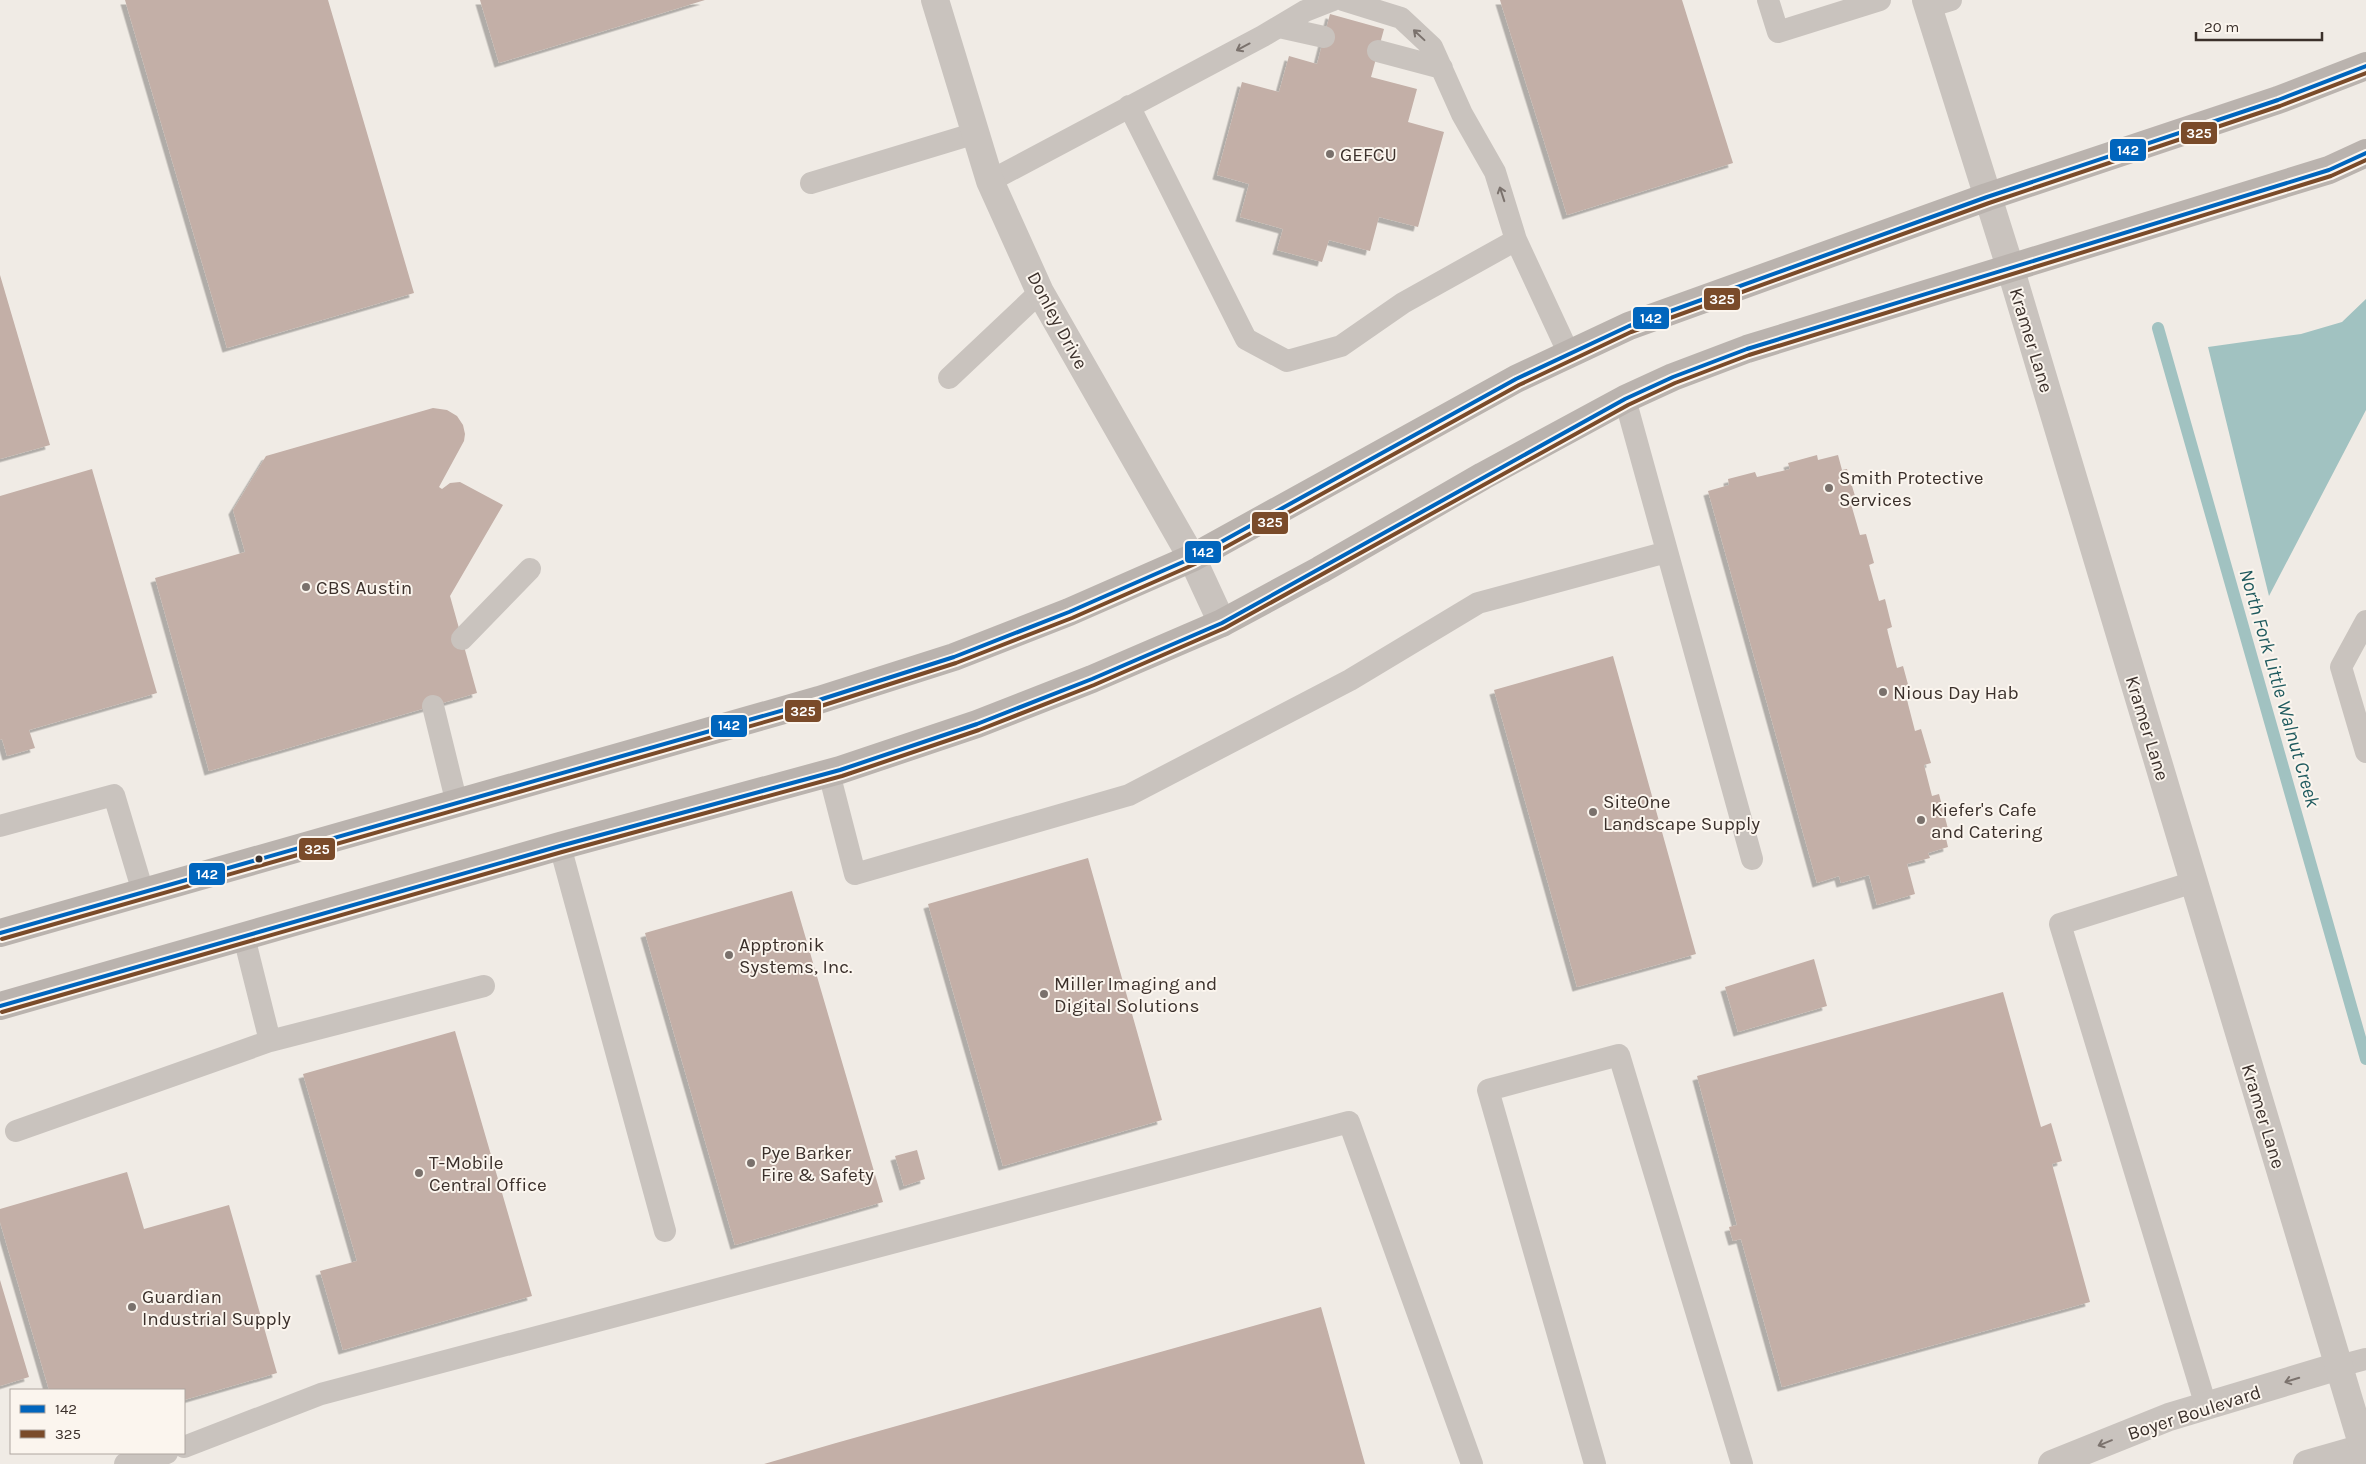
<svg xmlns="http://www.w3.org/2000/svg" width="2366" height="1464" viewBox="0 0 2366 1464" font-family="Karla,sans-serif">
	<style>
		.water { fill: #a1c2c1 }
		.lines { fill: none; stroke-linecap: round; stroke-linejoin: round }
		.stream { stroke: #a1c2c1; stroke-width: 12 }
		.building { fill: #c3afa7; filter: url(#shadow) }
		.service { stroke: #c9c3be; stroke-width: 22 }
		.minor { stroke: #c9c3be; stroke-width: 28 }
		.tertiary { stroke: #c9c3be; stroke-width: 28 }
		.secondary { stroke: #bab3ae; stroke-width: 28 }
		.bus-1-casing { stroke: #fbf5ee; stroke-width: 8 }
		.bus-2-casing { stroke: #fbf5ee; stroke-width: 8 }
		.bus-1 { stroke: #0065bd; stroke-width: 4 }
		.bus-2 { stroke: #7a4b2a; stroke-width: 4 }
		.oneway { stroke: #7b726d }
		.poi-dot { fill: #7a716c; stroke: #fbf5ee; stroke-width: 2 }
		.bus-dot { fill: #3b302b; stroke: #fbf5ee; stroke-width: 2 }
		.labels { text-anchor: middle; stroke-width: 4; stroke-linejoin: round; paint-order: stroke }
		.poi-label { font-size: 19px; fill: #3b302b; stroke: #fbf5ee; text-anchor: start }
		.street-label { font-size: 19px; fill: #3b302b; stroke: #fbf5ee }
		.water-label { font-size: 20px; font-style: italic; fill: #1f5a5e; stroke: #fbf5ee }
		.line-badge { stroke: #fbf5ee; stroke-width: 2 }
		.badge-label { font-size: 14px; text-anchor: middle; font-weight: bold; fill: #fff }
	</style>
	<defs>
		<filter id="shadow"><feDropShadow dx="-4.5" dy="4.5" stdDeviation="0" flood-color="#0004"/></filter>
	</defs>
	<rect width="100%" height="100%" fill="#f0ebe5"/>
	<!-- water -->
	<path class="water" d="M2366,299V410L2269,596L2208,347L2301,334L2342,322Z"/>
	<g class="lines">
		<!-- stream -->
		<path class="stream" d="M2158,328L2366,1059"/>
	</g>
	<!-- building -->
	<path class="building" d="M125,0H328L414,293L227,348Z
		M480,0H705L499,63Z
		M1500,0H1682L1733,163L1567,215Z
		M1330,14L1384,29L1371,77L1417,89L1408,122L1444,132L1418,227L1379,217L1370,251L1329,240L1322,262L1277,250L1283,229L1240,217L1249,184L1217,175L1242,82L1279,92L1289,56L1317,64Z
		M0,275L50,445L0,459Z
		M433,408L447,410L457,416L463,425L465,434L464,441L439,487L442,489L450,483L460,482L503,505L450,596L477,693L209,771L155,578L245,552L233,510L266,456Z
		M1817,455L1818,460L1838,455L1842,470L1847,469L1855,496L1849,497L1860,535L1866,534L1874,563L1869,565L1879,601L1885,599L1892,627L1887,629L1897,668L1903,666L1912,699L1907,700L1915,731L1921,729L1931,763L1924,765L1932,796L1939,794L1948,829L1944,830L1948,847L1928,853L1930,858L1907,864L1915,894L1877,905L1869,875L1841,883L1839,876L1817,883L1708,491L1729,485L1728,479L1755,472L1757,477L1790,469L1788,463Z
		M92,469L157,693L29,730L35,748L7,756L2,739L0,740V496Z
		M1613,656L1696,954L1577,987L1494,690Z
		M1088,858L1162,1120L1003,1166L928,904Z
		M792,891L883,1202L735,1245L645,933Z
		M1814,959L1827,1006L1738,1032L1725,987Z
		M2003,992L2041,1127L2051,1123L2062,1161L2052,1164L2090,1302L1782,1387L1741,1239L1733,1241L1730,1231L1729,1227L1737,1225L1697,1076Z
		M455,1031L532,1296L343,1350L320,1271L357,1261L303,1074Z
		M917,1150L925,1179L904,1186L895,1156Z
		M127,1172L144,1229L229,1205L277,1373L184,1400V1390H49L0,1222V1209Z
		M0,1280L29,1377L0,1386Z
		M1321,1307L1365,1464H764L836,1443Z"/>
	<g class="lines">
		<!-- service -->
		<path class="service" d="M1343,0L1401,18L1432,47L1462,114L1495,172L1516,240L1569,354
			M1768,0L1778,32L1880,0
			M1928,7L1951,0
			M1279,27L1324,37
			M1378,51L1442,68
			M1129,106L1246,339L1287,361L1341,346L1403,303L1516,240
			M990,181L1263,36L1305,11L1333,0
			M811,183L976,133
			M949,378L1040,292
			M1625,399L1752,859
			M2366,621L2341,667L2366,752
			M462,639L530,569
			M433,706L457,804
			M829,773L855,874L1129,795L1350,680L1478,603L1667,552
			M0,826L114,795L143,892
			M560,846L665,1231
			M2194,882L2060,924L2206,1406
			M244,937L270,1041L484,986
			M16,1131L270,1041
			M2339,1366L2366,1359
			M184,1447L321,1394L1349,1122L1472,1464
			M125,1464L167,1453
			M1595,1464L1488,1090L1619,1055L1742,1464"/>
		<!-- minor -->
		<path class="minor" d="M935,0L990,181L1040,292L1192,558L1222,623
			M2052,1464L2169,1417L2339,1366
			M2307,1464L2363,1448"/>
		<!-- tertiary -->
		<path class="tertiary" d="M1926,0L2010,267L2366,1457"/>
		<!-- secondary -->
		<path class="secondary" d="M0,933L819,700L954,657L1069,612L1192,558L1516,379L1629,326L1987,197L2278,100L2366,66
			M0,1006L560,846L840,770L977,724L1092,679L1222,623L1320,570L1483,476L1625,399L1673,377L1747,349L2329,170L2366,153"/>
		<!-- bus-1 casing -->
		<g class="bus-1-casing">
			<path id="bus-1" d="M0,933L819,700L954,657L1069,612L1192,558L1516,379L1629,326L1987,197L2278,100L2366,66
				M0,1006L560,846L840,770L977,724L1092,679L1222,623L1625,399L1673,377L1747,349L2329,170L2366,153"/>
		</g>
		<!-- bus-2 casing -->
		<g class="bus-2-casing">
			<path id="bus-2" d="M2,939L821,706L956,663L1072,618L1195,564L1519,385L1631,332L1989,203L2280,106L2366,73
				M2,1012L562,852L842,776L979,730L1094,685L1225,628L1628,405L1675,383L1749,355L2331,176L2366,160"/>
		</g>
		<!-- bus-1 -->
		<use href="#bus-1" class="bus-1"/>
		<!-- bus-2 -->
		<use href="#bus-2" class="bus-2"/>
	</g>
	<!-- one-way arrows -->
	<defs><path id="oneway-shaft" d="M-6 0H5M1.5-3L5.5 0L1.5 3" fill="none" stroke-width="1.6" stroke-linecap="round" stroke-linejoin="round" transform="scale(1.25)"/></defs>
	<g class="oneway">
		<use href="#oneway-shaft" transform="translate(1419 35) rotate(-137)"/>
		<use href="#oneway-shaft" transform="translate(1243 47) rotate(152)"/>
		<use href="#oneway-shaft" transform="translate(1502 194) rotate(-108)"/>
		<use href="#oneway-shaft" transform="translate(2292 1380) rotate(163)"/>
		<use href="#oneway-shaft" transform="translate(2105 1443) rotate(158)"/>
	</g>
	<!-- markers -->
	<g class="poi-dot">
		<circle cx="1330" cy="154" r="5"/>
		<circle cx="1829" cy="488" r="5"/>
		<circle cx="306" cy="587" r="5"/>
		<circle cx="1883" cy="692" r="5"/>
		<circle cx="1593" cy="812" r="5"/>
		<circle cx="1921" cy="820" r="5"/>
		<circle cx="729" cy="955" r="5"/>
		<circle cx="1044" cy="994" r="5"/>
		<circle cx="751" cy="1163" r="5"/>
		<circle cx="419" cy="1173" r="5"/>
		<circle cx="132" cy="1307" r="5"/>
	</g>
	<circle class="bus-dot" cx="259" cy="859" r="4.5"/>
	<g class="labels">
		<!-- poi labels -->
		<g class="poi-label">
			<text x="1340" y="161">GEFCU</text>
			<text x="1839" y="484">Smith Protective<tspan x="1839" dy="22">Services</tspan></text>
			<text x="316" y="594">CBS Austin</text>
			<text x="1893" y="699">Nious Day Hab</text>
			<text x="1603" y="808">SiteOne<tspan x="1603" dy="22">Landscape Supply</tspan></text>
			<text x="1931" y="816">Kiefer's Cafe<tspan x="1931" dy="22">and Catering</tspan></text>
			<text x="739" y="951">Apptronik<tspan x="739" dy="22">Systems, Inc.</tspan></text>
			<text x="1054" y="990">Miller Imaging and<tspan x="1054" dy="22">Digital Solutions</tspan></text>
			<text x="761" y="1159">Pye Barker<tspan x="761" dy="22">Fire &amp; Safety</tspan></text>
			<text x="429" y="1169">T-Mobile<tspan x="429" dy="22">Central Office</tspan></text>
			<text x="142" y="1303">Guardian<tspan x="142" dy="22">Industrial Supply</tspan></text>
		</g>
		<!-- street labels -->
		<g class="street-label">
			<text transform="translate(1058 320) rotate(62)" y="7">Donley Drive</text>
			<text transform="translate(2032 340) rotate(73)" y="7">Kramer Lane</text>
			<text transform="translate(2148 728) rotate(73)" y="7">Kramer Lane</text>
			<text transform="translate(2264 1116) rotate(73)" y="7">Kramer Lane</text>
			<text transform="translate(2194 1412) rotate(-18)" y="7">Boyer Boulevard</text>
		</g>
		<!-- water labels -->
		<g class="water-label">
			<text transform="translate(2280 688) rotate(74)" y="7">North Fork Little Walnut Creek</text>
		</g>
	</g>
	<g class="line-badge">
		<rect x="2180" y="121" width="38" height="24" rx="5" fill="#7a4b2a"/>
		<rect x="2109" y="138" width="38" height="24" rx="5" fill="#0065bd"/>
		<rect x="1703" y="287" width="38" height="24" rx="5" fill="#7a4b2a"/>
		<rect x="1632" y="306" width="38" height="24" rx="5" fill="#0065bd"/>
		<rect x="1251" y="511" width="38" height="24" rx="5" fill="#7a4b2a"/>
		<rect x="1184" y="540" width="38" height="24" rx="5" fill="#0065bd"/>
		<rect x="784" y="699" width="38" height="24" rx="5" fill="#7a4b2a"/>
		<rect x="710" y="714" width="38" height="24" rx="5" fill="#0065bd"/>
		<rect x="298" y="837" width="38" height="24" rx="5" fill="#7a4b2a"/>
		<rect x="188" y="862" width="38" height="24" rx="5" fill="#0065bd"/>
	</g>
	<g class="badge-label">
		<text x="2199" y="138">325</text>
		<text x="2128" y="155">142</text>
		<text x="1722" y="304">325</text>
		<text x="1651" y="323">142</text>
		<text x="1270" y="527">325</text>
		<text x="1203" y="557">142</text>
		<text x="803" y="716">325</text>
		<text x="729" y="730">142</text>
		<text x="317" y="854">325</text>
		<text x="207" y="879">142</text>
	</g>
	<!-- legend -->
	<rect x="10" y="1389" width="175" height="65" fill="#fbf5ee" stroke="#aea6a0"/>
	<rect x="20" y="1405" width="25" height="8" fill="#0065bd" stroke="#aea6a0"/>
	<text x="55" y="1414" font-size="15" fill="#3b302b">142</text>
	<rect x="20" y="1430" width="25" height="8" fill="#7a4b2a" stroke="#aea6a0"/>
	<text x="55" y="1439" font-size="15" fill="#3b302b">325</text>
	<!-- scale -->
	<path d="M2196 32v8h126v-8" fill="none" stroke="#3b302b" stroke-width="2.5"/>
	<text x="2204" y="32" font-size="15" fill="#3b302b" stroke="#fbf5ee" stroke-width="4" paint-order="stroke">20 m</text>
</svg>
